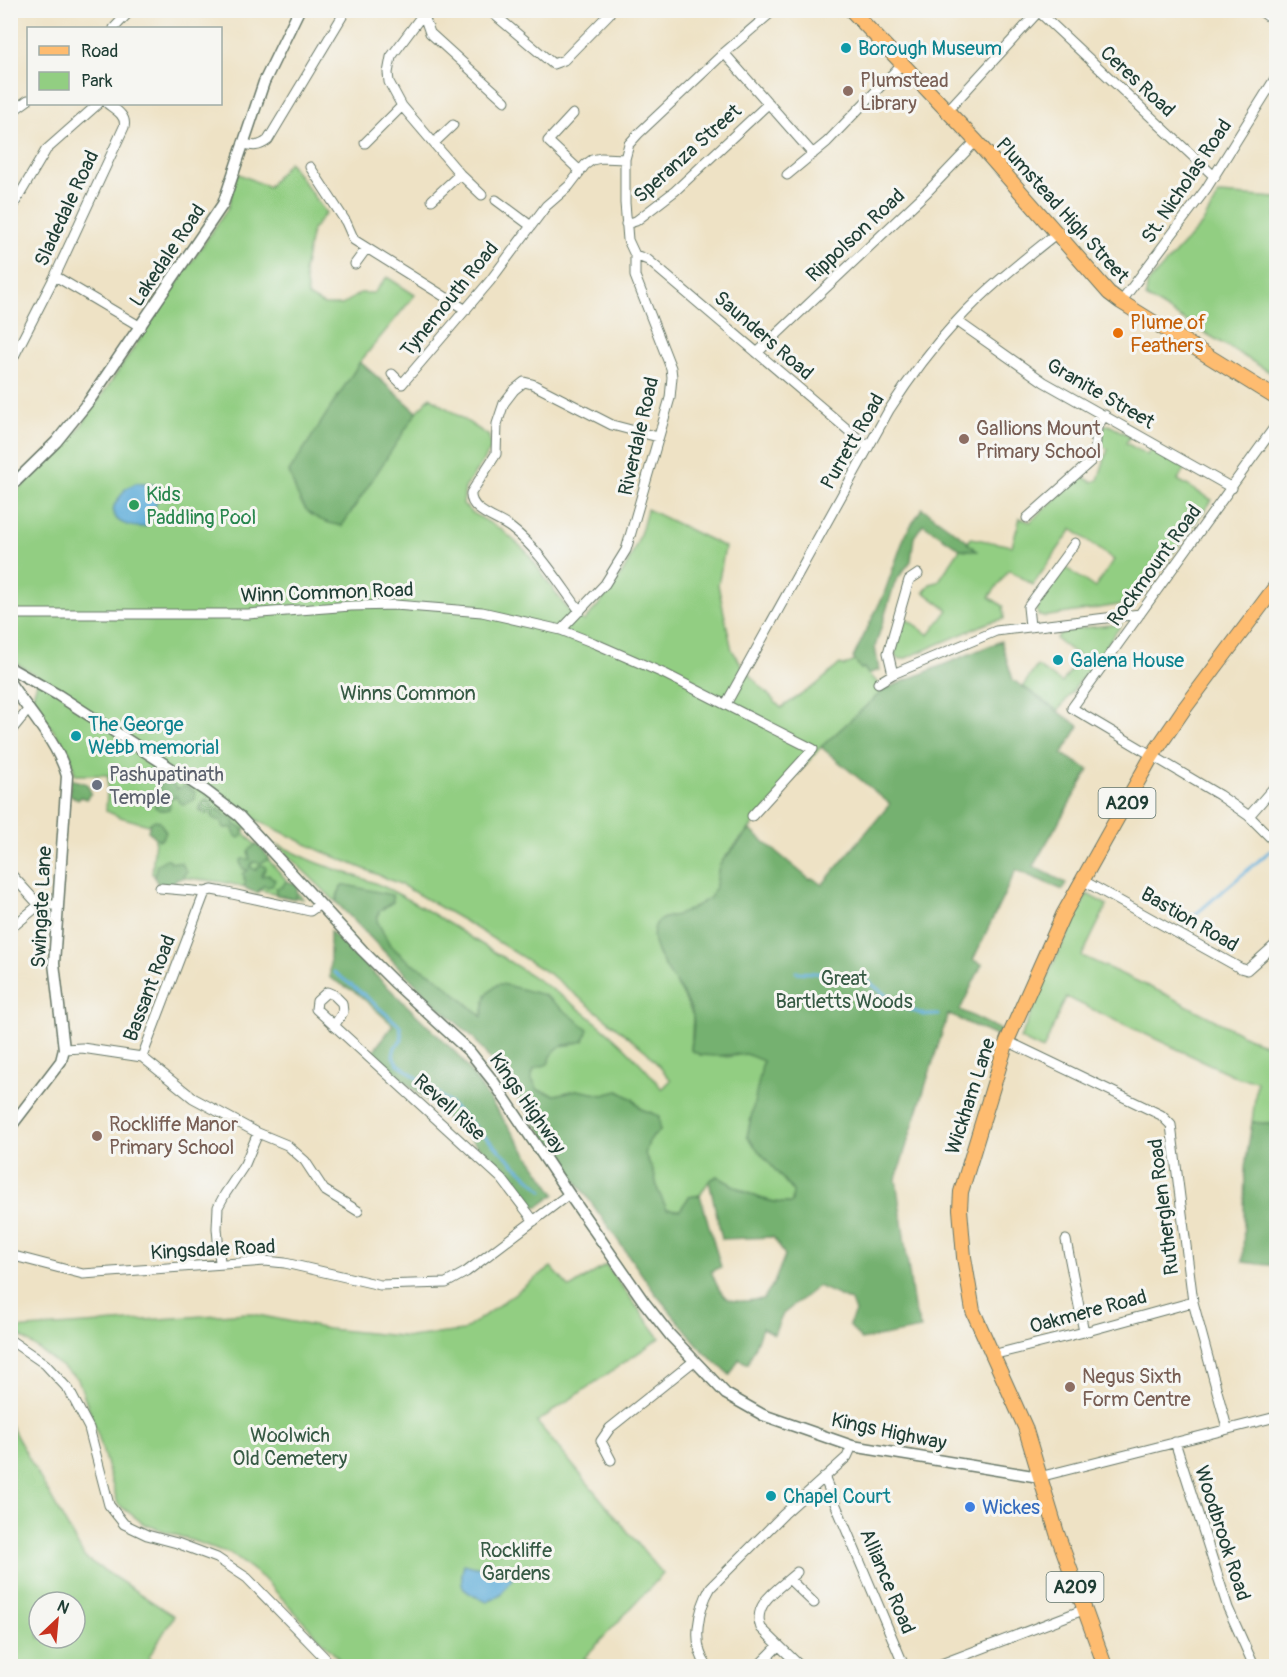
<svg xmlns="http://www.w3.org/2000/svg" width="1287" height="1677" viewBox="0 0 1287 1677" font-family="Pangolin,sans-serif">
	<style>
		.green { fill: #92ce82; stroke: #58865b; stroke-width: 1.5; fill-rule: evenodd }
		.forest { fill: #75b170; stroke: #4a7752; stroke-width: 1.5 }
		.water { fill: #60aeda; stroke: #407687; stroke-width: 1.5 }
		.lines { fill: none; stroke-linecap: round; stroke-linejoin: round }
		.stream { stroke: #60aeda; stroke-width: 3 }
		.minor-casing { stroke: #677767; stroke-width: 11 }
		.tertiary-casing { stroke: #677767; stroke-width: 13 }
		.primary-casing { stroke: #677767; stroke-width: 16 }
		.minor { stroke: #fff; stroke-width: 9 }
		.tertiary { stroke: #fff; stroke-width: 10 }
		.primary { stroke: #febc70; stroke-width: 14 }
		.culture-dot { fill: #0f9aa8; stroke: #f6f6f2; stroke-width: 2 }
		.education-dot { fill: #8d6e63; stroke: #f6f6f2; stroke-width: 2 }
		.food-dot { fill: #e8710a; stroke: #f6f6f2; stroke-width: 2 }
		.leisure-dot { fill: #2e9e5b; stroke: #f6f6f2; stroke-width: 2 }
		.worship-dot { fill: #6b7280; stroke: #f6f6f2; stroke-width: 2 }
		.shop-dot { fill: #3f7fe0; stroke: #f6f6f2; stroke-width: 2 }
		.labels { text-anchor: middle; stroke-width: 6; stroke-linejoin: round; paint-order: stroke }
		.shield { fill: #f6f6f2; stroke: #60746d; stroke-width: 1.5 }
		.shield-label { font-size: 18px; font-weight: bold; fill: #1f3d34 }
		.culture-label { font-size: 20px; fill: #0d838f; stroke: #f6f6f2; text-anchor: start }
		.education-label { font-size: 20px; fill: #785e54; stroke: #f6f6f2; text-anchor: start }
		.street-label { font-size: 20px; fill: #1f3d34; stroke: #f6f6f2 }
		.food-label { font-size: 20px; fill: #c56008; stroke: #f6f6f2; text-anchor: start }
		.leisure-label { font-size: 20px; fill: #27864d; stroke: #f6f6f2; text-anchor: start }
		.park-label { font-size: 20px; fill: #365a44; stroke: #f6f6f2 }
		.worship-label { font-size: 20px; fill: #5b616d; stroke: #f6f6f2; text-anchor: start }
		.shop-label { font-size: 20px; fill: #366cbe; stroke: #f6f6f2; text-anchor: start }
	</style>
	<rect width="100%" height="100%" fill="#f6f6f2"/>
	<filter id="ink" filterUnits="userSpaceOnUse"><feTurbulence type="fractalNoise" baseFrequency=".0167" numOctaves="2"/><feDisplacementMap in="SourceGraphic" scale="12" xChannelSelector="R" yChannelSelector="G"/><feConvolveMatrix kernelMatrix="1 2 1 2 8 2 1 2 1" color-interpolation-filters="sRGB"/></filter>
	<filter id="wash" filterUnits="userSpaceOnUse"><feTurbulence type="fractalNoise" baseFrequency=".008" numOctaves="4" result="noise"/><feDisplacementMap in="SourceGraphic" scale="24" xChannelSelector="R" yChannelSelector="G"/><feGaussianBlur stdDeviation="1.35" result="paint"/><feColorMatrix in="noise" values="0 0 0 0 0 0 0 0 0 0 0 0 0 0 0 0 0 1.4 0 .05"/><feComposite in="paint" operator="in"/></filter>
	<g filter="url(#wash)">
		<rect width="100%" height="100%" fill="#eee2c5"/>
		<!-- green -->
		<path class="green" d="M289,162L326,213L312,230L304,271L308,296L324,305H342L360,293H374L387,277L415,295L360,362L417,412L430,397L489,436L491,449L465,488L463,504L471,512L502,530L526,551L568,610L584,621C617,586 637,556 647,509L725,547L718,585L732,650L746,671L781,708L816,685L840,664L844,666L855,661L861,669L864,668L868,674L885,689L821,747L730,851L719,865L716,885L711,898L680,915L664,918L655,926L654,932L657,952L681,991L693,1016L691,1050L727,1057L746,1054L764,1060L747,1136L793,1191L792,1203C764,1204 741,1190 717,1176L709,1181L700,1195L689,1197L680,1210L667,1209L658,1191L654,1173L645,1154L649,1141L660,1130L653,1113L641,1109L633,1099L619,1091L603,1095L577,1090L555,1095L538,1090L531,1078L534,1069L548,1064L552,1053L558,1046L570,1045L484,1001L483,1017L435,976L408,961L390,945L377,921L379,911L393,902L392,895L346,885L338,893L336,902L276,844C288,849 301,856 313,861C337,871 363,877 386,888C416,902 445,921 473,939C542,981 612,1024 662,1089L671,1080L647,1052L551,975L466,922L400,884L321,851L253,818L244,832L303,899L222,882L152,874L156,827L120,817L106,811L108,775H75L69,751L31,701L39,677L11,660L10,498L77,432L228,208L237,173L268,187Z
			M1219,194L1276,198V376L1146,297L1147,284L1202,224Z
			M1105,425H1109L1130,436L1126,443L1147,455L1151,448L1185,467L1178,480L1212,500L1137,602L1043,617L1038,615L1036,609L1066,568L1095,588L1114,560L1072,529L1033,585L1009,570L989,597L1003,606L1004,619L990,622L906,658L900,659L896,657L895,652L905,618L929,635L948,610L924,592L930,584L938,582L960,549L976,551L967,542L971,538L1012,546L1020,518L1030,522L1081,476L1092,482L1098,480L1108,449L1101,445L1102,428Z
			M1122,624L1058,711L1023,686L1037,666L1062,683L1080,657L1056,639L1062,630Z
			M1087,894L1107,905L1082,956L1165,994L1255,1041L1273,1046L1276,1042V1125L1252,1122L1257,1081L1239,1078L1066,997L1043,1050L1020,1039L1054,962Z
			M606,1265L660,1338L537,1422L663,1574L584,1658L598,1666H344L337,1657L263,1578L231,1554L144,1524L118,1504L99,1438L78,1379L11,1329L248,1313L328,1329L410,1337L463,1331L551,1267L570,1288Z
			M11,1426L85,1558L174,1616L148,1658L159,1666H11ZM39,1602H75V1638H39Z"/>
		<!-- forest -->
		<path class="forest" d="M360,362L417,412L342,526C304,519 301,506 289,472Z
			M922,508L968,541L967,543L977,551L960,549L923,524L914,537L911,561L895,582L875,647L879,670L868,674L864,668L861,669L853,658L884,594L905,535Z
			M1001,641L1013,680L1079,726L1062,754L1089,770L1033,866L1066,883L1063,890L1016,870L973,960L982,964L960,1010L1001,1030L998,1037L948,1014L896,1179L914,1308L921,1329L861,1340L849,1325L855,1312L851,1301L818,1286L783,1314L774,1334L762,1328L748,1364L739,1359L730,1375L703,1351L655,1293L495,1066L473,1037L432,1001L336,902L341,886L346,885L392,895L393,902L379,911L377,921L390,945L408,961L435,976L482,1017L486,995L498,984H502L544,995L588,1029L584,1041C562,1047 557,1041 548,1064L534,1069L531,1078L538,1090L555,1095L577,1090L603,1095L618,1091L633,1099L641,1109L659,1116L660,1130L649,1141L645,1154L654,1173L658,1191L667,1209L680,1210L689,1197L700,1195L721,1267L711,1271C724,1305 729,1303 763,1299L774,1283L785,1255L773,1237L722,1239L709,1181L717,1176C740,1190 765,1205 792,1203L793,1191L747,1137L763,1061L746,1054L715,1056L700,1055L691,1050C692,1040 695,1027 693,1017C690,992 641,950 656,924C661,917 670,917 677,915C688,912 700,903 710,898L716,885L719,865L750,830L809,879H814L822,885L890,804L821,747L885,689Z
			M71,779L87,784L91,793L86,799L81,797L78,800L69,794Z
			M170,781L177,789L185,786L195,792V799L184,805L179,802L176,796L168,801L170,804L169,809C163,811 160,811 155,807V802L159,797L158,790L160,784Z
			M207,799L212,802L213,809L221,810L226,817H230L235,821V825L243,828L242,836L239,838C235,836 233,833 233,828H224L221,821L213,819L211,812L207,814L200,811L201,803Z
			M155,820L159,821L166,832L162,839L159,840L148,831L150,823Z
			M256,844L264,851L268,857L267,860L261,863L253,862L250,867L256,870L260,865L265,866L266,869L261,876L269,875L275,880L272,886L266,887L264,885L257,893L247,889L244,886L246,881L243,879L245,878L243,874L248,870L243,869L240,862L242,859H250L248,851Z
			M166,859H169L171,862L181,863L187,871L181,879H176L173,886H162L157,883L154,876L157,865Z
			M286,881L298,884L297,894L294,899L276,895V888L282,887Z
			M330,931L460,1057L555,1194L539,1206L529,1207L522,1198L523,1192C512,1177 500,1167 487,1154L372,1053L393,1025L357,993L330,978Z
			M1252,1122L1276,1125V1266L1243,1262L1245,1167Z"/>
		<!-- water -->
		<path class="water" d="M136,483L154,485L159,493L151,521L147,526C135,529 109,524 114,506C116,500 122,496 125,489Z
			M464,1564L514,1577L501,1594L487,1602C465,1591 457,1591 464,1564Z"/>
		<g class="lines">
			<!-- stream -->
			<path class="stream" d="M1184,924L1270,851
				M334,972L363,994L400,1026L402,1040L395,1047L393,1056L397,1063L446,1100L543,1191
				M796,972L853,975L864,978L897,1004L924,1015H938"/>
		</g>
	</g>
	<g filter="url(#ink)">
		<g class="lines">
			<!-- minor casing -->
			<g class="minor-casing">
				<path id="minor" d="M422,10L430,33L505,101
					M489,10L553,64L564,60L609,14L606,10
					M1037,10L1215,177
					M1259,10L1276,22
					M423,14L391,57L388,73L389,82L402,106L460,174L482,195
					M114,28L131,10
					M724,53L813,154
					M947,111L1040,10
					M10,113L28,100
					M573,114L548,141L580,171
					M243,143C253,147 259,147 268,140L346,10
					M365,143L402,106
					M434,143L453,125
					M310,167L346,222L354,240L466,310
					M787,175L827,142L902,64
					M432,200L460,174
					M496,200L531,226
					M10,211L46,150L98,104
					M626,224L636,221L675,191L769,103
					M635,255L648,260L868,447
					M355,264L366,249
					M55,276L141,327
					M1121,302L1206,189L1276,77
					M957,321L1044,382L1232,488
					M757,353L928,191L976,141
					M10,364L55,276L124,127C127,116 116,110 108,104
					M392,374L402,384L490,281L546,206L569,186L585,165L592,160L601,158L625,159
					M1276,425L1072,708L1219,795L1249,816L1276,843
					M1027,518L1090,462L1095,454L1097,427L1105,415
					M580,611C559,583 539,549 511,528C498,518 469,511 471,493L496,454L497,424L504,403L514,390L524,382L532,384L612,425L658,437
					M10,614H248L351,606L395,605L482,612L561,630L594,643L665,674L813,749L752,816
					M1030,626L1028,607L1075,543
					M561,630L605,584L626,550L670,398L672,377L671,368L635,276V255L628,240L625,203V159L629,144L638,134L724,53L774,10
					M893,674L888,653L909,580L918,574
					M878,683L893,674L996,631L1140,614
					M726,704L889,410C909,379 931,349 956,322C986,289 1022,261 1057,233
					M10,732L28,710
					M1249,816L1276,785
					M10,873L39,905
					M1082,880L1240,968L1247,970L1276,944
					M160,888L205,892L212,890L223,892L310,911L320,904
					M10,929L39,905H58
					M334,1026L343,1012L342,1003L334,995L327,992L317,1001L316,1009L502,1179L534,1221
					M1007,1041L1161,1115L1171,1125L1193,1302L1227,1428
					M64,1049L82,1048L142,1057L205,892
					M142,1057L193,1098L258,1133L287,1145L305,1161L324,1190L358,1211
					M1066,1240L1084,1332
					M10,1255L83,1274L265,1261L285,1263L380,1285L446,1283L466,1272L569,1194
					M220,1263L217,1228L218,1207L225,1194L245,1164L258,1133
					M10,1340L45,1364L69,1390L89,1428L109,1505L124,1524L147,1535L177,1543L217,1558L247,1578L327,1660L330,1666
					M992,1355L1084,1332L1193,1302
					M1175,1442L1228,1608L1254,1666
					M611,1460L601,1441L610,1428L694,1361
					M824,1477L904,1666
					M1039,1477L1276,1417
					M797,1572C781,1587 751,1603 761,1628L800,1666
					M789,1579L814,1603
					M707,1666C691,1645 698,1609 711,1587L784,1514L847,1457L852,1446
					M758,1666L778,1646
					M826,1666H828
					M936,1666L1083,1610"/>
			</g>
			<!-- tertiary casing -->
			<g class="tertiary-casing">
				<path id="tertiary" d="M10,487L56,442L89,401L223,204L264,82L299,10
					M10,668L58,695L206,791L239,816L363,951L394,982L470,1052L493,1081L569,1194L644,1302L670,1335L726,1394L763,1415L852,1446L1039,1477
					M10,683C29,712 58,743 67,776L54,963L64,1049L61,1061L12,1125L10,1132"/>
			</g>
			<!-- primary casing -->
			<g class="primary-casing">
				<path id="primary" d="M851,10L976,141L1109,293L1121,302L1276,398
					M1105,1666L1057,1533L1025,1427L973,1311L964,1257L960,1209L961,1192L1007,1041L1063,915L1152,756L1184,709L1276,586"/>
			</g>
			<!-- minor -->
			<use href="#minor" class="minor"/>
			<!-- tertiary -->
			<use href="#tertiary" class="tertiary"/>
			<!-- primary -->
			<use href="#primary" class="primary"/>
		</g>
	</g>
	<!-- markers -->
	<g class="culture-dot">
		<circle cx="846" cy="48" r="6"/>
		<circle cx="1058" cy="660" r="6"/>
		<circle cx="76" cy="736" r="6"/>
		<circle cx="771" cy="1496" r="6"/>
	</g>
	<g class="education-dot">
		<circle cx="848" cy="91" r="6"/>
		<circle cx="964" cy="439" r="6"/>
		<circle cx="97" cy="1136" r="6"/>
		<circle cx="1070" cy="1387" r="6"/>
	</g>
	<circle class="food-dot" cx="1118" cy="333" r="6"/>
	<circle class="leisure-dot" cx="134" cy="505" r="6"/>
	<circle class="worship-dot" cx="97" cy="785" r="6"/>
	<circle class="shop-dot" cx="970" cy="1507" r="6"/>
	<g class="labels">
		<!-- shield labels -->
		<g class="shield">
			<rect x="1098.5" y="788" width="57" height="30" rx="4.5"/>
			<rect x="1046.5" y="1572" width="57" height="30" rx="4.5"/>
		</g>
		<g class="shield-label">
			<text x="1127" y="809">A209</text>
			<text x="1075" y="1593">A209</text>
		</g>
		<!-- culture labels -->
		<g class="culture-label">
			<text x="858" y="55">Borough Museum</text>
			<text x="1070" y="667">Galena House</text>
			<text x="88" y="731">The George<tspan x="88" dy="23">Webb memorial</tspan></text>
			<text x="783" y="1503">Chapel Court</text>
		</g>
		<!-- education labels -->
		<g class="education-label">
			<text x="860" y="87">Plumstead<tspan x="860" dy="23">Library</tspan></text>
			<text x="976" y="435">Gallions Mount<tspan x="976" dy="23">Primary School</tspan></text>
			<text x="109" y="1131">Rockliffe Manor<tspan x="109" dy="23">Primary School</tspan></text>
			<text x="1082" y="1383">Negus Sixth<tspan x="1082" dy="23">Form Centre</tspan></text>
		</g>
		<!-- street labels -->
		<g class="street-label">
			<text transform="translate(1138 81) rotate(43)" y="7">Ceres Road</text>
			<text transform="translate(687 153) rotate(-42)" y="7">Speranza Street</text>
			<text transform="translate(1186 181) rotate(-56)" y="7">St. Nicholas Road</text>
			<text transform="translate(66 208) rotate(-65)" y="7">Sladedale Road</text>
			<text transform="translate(1063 210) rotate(48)" y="7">Plumstead High Street</text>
			<text transform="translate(855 235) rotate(-43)" y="7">Rippolson Road</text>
			<text transform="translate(167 255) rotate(-56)" y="7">Lakedale Road</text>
			<text transform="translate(449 299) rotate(-51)" y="7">Tynemouth Road</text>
			<text transform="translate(764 335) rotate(41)" y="7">Saunders Road</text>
			<text transform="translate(1101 393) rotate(30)" y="7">Granite Street</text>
			<text transform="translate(638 436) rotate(-77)" y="7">Riverdale Road</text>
			<text transform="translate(852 441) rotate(-60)" y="7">Purrett Road</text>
			<text transform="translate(1154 565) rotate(-54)" y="7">Rockmount Road</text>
			<text transform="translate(327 592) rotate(-2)" y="7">Winn Common Road</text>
			<text transform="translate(41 907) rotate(-87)" y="7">Swingate Lane</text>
			<text transform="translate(1190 919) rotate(30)" y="7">Bastion Road</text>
			<text transform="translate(149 988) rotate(-69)" y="7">Bassant Road</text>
			<text transform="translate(970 1096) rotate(-72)" y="7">Wickham Lane</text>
			<text transform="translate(528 1103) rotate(55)" y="7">Kings Highway</text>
			<text transform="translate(450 1107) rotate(42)" y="7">Revell Rise</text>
			<text transform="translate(1163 1207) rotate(-97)" y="7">Rutherglen Road</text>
			<text transform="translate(213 1249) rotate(-3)" y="7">Kingsdale Road</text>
			<text transform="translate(1088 1311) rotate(-15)" y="7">Oakmere Road</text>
			<text transform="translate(889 1431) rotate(12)" y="7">Kings Highway</text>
			<text transform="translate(1223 1533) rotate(72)" y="7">Woodbrook Road</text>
			<text transform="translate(888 1581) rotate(67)" y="7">Alliance Road</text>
		</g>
		<!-- food labels -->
		<g class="food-label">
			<text x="1130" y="329">Plume of<tspan x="1130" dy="23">Feathers</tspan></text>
		</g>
		<!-- leisure labels -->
		<g class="leisure-label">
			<text x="146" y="501">Kids<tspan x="146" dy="23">Paddling Pool</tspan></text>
		</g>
		<!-- park labels -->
		<g class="park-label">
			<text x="408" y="700">Winns Common</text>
			<text x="844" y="985">Great<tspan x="844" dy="23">Bartletts Woods</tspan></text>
			<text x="290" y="1442">Woolwich<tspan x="290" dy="23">Old Cemetery</tspan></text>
			<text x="516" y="1557">Rockliffe<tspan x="516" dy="23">Gardens</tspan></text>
		</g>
		<!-- worship labels -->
		<g class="worship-label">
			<text x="109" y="781">Pashupatinath<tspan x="109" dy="23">Temple</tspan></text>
		</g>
		<!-- shop labels -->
		<g class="shop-label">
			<text x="982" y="1514">Wickes</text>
		</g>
	</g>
	<!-- margin -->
	<rect width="1287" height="1677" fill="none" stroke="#f6f6f2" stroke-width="36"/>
	<!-- legend -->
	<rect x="27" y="27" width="195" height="78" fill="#f6f6f2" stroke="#a0aca6" stroke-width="1.5"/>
	<rect x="39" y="46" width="30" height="9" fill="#febc70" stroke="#a0aca6" stroke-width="1.5"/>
	<text x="81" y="57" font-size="18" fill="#1f3d34">Road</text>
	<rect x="39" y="72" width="30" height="18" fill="#92ce82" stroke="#a0aca6" stroke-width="1.5"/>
	<text x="81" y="87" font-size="18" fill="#1f3d34">Park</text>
	<!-- north arrow -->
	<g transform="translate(57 1620) rotate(26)"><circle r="28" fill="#f6f6f2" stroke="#a0aca6" stroke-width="1.5"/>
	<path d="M0-4.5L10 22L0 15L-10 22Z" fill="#c8321e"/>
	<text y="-9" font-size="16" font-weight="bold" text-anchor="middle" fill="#1f3d34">N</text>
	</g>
</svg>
